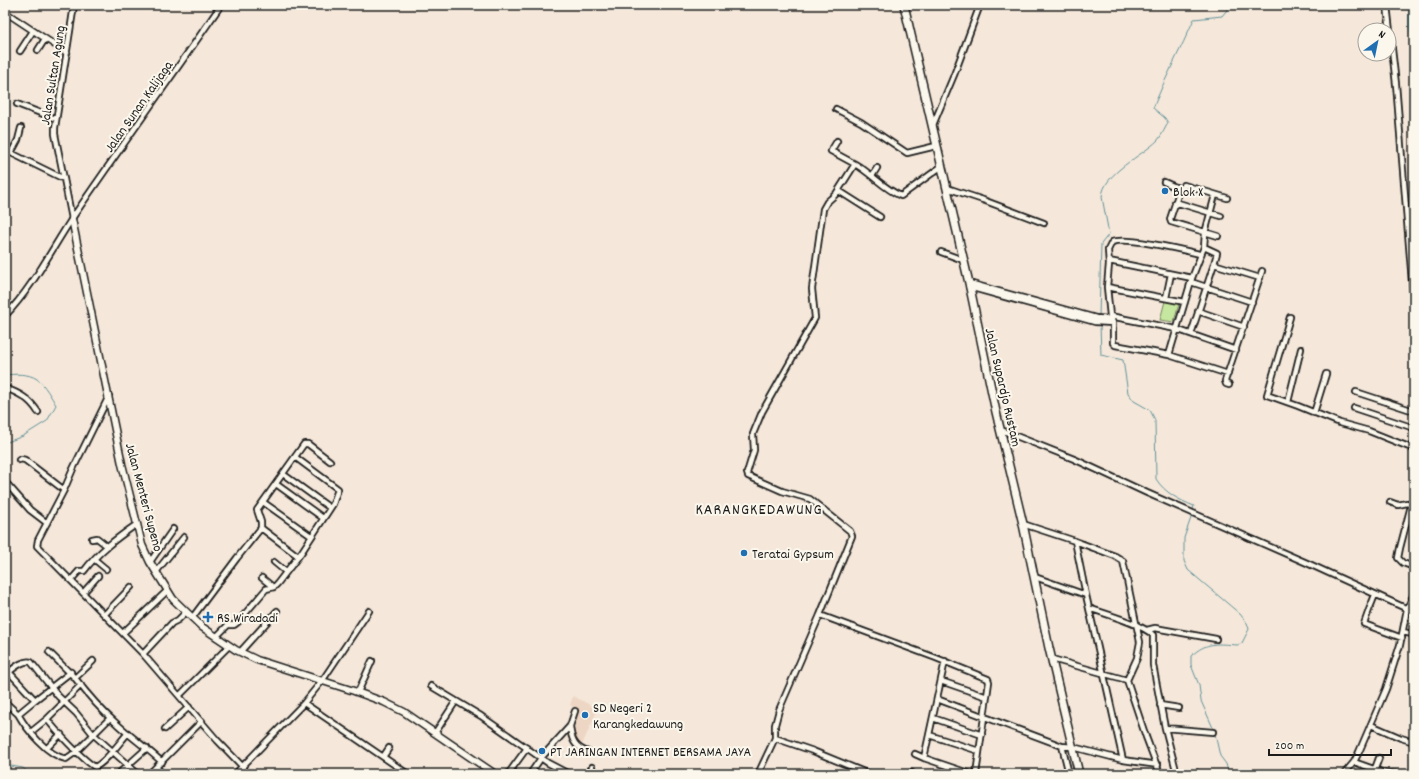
<svg xmlns="http://www.w3.org/2000/svg" width="1419" height="779" viewBox="0 0 1419 779" font-family="Dekko,sans-serif">
	<style>
		.built { fill: #eed6c4 }
		.green { fill: #c6e79f; stroke: #71825e }
		.lines { fill: none; stroke-linecap: round; stroke-linejoin: round }
		.stream { stroke: #629199; stroke-width: 1 }
		.river { stroke: #90dfed; stroke-width: 7 }
		.minor-casing { stroke: #1c1c1c; stroke-width: 8 }
		.major-casing { stroke: #1c1c1c; stroke-width: 9 }
		.highway-casing { stroke: #1c1c1c; stroke-width: 10 }
		.minor { stroke: #fbf7ec; stroke-width: 4.5 }
		.major { stroke: #fbf7ec; stroke-width: 6 }
		.highway { stroke: #fbf7ec; stroke-width: 7 }
		.poi-dot { fill: #1f6fb2; stroke: #fbf7ec; stroke-width: 1.5 }
		.labels { text-anchor: middle; stroke-width: 4; stroke-linejoin: round; paint-order: stroke }
		.street-label { font-size: 14px; fill: #1c1c1c; stroke: #fbf7ec }
		.poi-label { font-size: 14px; fill: #1c1c1c; stroke: #fbf7ec; text-anchor: start }
		.quarter-label { font-size: 16px; letter-spacing: 1px; fill: #1c1c1c; stroke: #fbf7ec }
	</style>
	<rect width="100%" height="100%" fill="#f5e8da"/>
	<filter id="ink" filterUnits="userSpaceOnUse"><feTurbulence type="fractalNoise" baseFrequency=".025" numOctaves="2"/><feDisplacementMap in="SourceGraphic" scale="8" xChannelSelector="R" yChannelSelector="G"/><feConvolveMatrix kernelMatrix="1 2 1 2 8 2 1 2 1" color-interpolation-filters="sRGB"/></filter>
	<g filter="url(#ink)">
		<!-- built -->
		<path class="built" d="M573,696L598,709L582,745L575,740L573,721L577,709L570,705Z"/>
		<!-- green -->
		<path class="green" d="M1165,301L1179,304L1174,322L1160,320Z"/>
		<g class="lines">
			<!-- stream -->
			<path class="stream" d="M1099,317L1101,244L1109,234L1102,197C1103,173 1142,156 1158,140C1162,135 1165,128 1168,123L1165,118L1153,108C1165,78 1181,49 1194,19L1222,16L1231,5
				M1100,324L1101,355L1123,360L1128,393L1134,401L1150,410L1155,420L1156,479C1165,493 1179,500 1194,506L1192,512
				M5,375C15,374 28,373 37,379C44,384 52,398 56,405L47,421L23,436L5,443
				M1192,515L1184,538V561L1188,570L1240,614L1247,623L1249,629L1242,643L1238,645C1218,644 1207,641 1191,656V665L1199,685L1201,701L1214,730
				M5,548L6,552L5,556
				M1215,734L1220,756L1226,764L1229,774
				M5,765L23,768L30,774"/>
			<!-- river -->
			<path class="river" d="M1412,5V26L1414,34"/>
			<!-- minor casing -->
			<g class="minor-casing">
				<path id="minor" d="M1387,5L1396,84L1414,307
					M5,12L67,53
					M38,50L45,39
					M20,51L33,31
					M17,104L56,119
					M836,109L861,122L907,153L936,146
					M933,125L954,75L980,5
					M837,141L831,151L855,164
					M5,150L64,179
					M11,153L18,140L21,128
					M872,176L877,168
					M1164,182L1180,189
					M947,188L983,200L1044,223
					M839,191L880,217
					M1175,202L1221,216
					M72,219L55,134V128L74,5
					M1218,236L1171,222L1170,219L1180,189L1184,185L1227,198
					M1204,247L1205,233L1215,195
					M941,252L963,260
					M1200,254C1183,250 1126,236 1112,242L1108,250L1109,264L1107,287L1110,316L1113,323V343L1115,345L1169,355L1228,374
					M1109,261L1192,278
					M1191,282L1252,302
					M969,283L1096,318L1111,319
					M969,287L1095,322L1113,323
					M1107,287L1185,302
					M1166,298L1171,274
					M1198,311L1244,327
					M5,316C34,286 52,248 75,214C123,144 173,75 221,5
					M1110,316L1176,329L1236,350
					M1290,317L1267,395L1298,406L1340,423L1369,431L1414,449
					M1191,334L1214,264
					M1169,355L1192,278L1204,247L1217,253L1214,264L1260,278
					M1229,385L1226,384L1225,381L1262,271
					M5,388C19,393 30,399 38,412
					M1356,392L1414,411
					M109,396L73,469L64,490L38,540L37,546L143,654L217,740L243,767
					M1288,402L1301,349
					M1354,408L1414,428
					M1314,413L1326,374
					M1001,430L1074,459L1147,493L1307,563L1414,612
					M19,460L21,459L25,460L64,490
					M283,474L330,508
					M276,484L323,518
					M8,485L30,510L47,523
					M1414,494L1400,548L1398,558L1403,563L1414,567
					M263,502L311,536
					M1390,502L1398,505L1407,503L1412,505
					M1023,524L1075,541L1086,595
					M261,528L298,556
					M92,539L97,538L107,546
					M1075,541L1115,556L1123,561L1140,642L1137,658L1127,680L1146,737L1160,774
					M94,559L106,569
					M150,562L173,529
					M274,562L286,572
					M156,572L184,537
					M1035,577L1086,595L1123,760
					M262,578L273,587
					M71,580L79,571H84C99,551 117,538 137,524
					M83,593L98,576
					M1375,595L1369,610L1364,624L1402,638
					M1089,608C1105,614 1142,624 1153,635V665L1165,728L1213,732
					M105,614L131,587
					M820,615L936,658L988,679L989,682L976,774
					M192,618L237,558L261,528V522L257,510L304,444H308L330,461
					M1147,630L1155,628L1216,639
					M1403,632L1412,634
					M123,633L167,591
					M216,637L228,625H234L238,622L266,589L274,587L277,584L301,553L333,504L338,489L295,457
					M49,652L75,678
					M240,652L277,611
					M143,654L172,623L178,620L186,612
					M1052,659L1127,680
					M93,661L75,678C87,694 102,711 117,724C131,737 147,748 162,762
					M945,661L924,758L971,774
					M9,672L35,700L71,672
					M5,675C12,670 23,659 31,662L58,696L76,713L93,734L138,774
					M941,681L987,697
					M81,685L47,719C55,730 83,760 95,767C106,762 119,743 128,733
					M431,686L481,716L548,763L569,774
					M358,692L372,661
					M180,695L229,646
					M937,699L1062,746L1073,747L1123,760L1158,765
					M5,702L18,714L35,700
					M304,703L408,774
					M1160,705L1179,708
					M18,714C27,730 47,755 66,759L77,751L110,718
					M933,718L982,735
					M1371,725L1401,738L1414,742
					M570,726C571,739 575,748 588,752
					M1165,728L1177,774
					M165,729L189,707
					M31,732L47,719
					M435,733L456,701
					M929,735L979,751
					M775,738L813,751L869,774
					M1062,746L1069,774
					M47,748L61,734
					M915,754L924,758
					M383,757L389,748
					M1354,762L1385,773L1399,774
					M156,767L163,774
					M1160,772L1167,774
					M118,774L147,748
					M149,774L202,721
					M235,774L304,703L322,681L369,611
					M508,774L527,748
					M530,774L541,758L570,726L575,711
					M588,774L592,767
					M758,774L775,738V725L779,710L820,615L852,536L850,531L810,499L782,491L748,476L747,473L754,450L753,434L762,412L815,318L812,289L823,209L827,202L836,194L855,164C871,173 884,189 901,196L942,166
					M911,774L912,773
					M1195,774L1197,773
					M1344,774L1354,762L1359,752L1386,689L1400,645L1407,609L1414,594
					M1373,774L1379,758"/>
			</g>
			<!-- major casing -->
			<g class="major-casing">
				<path id="major" d="M72,219L122,464L137,524L142,545L150,562L173,599L202,627L236,650L257,660L354,691L384,702L404,712L495,774"/>
			</g>
			<!-- highway casing -->
			<g class="highway-casing">
				<path id="highway" d="M904,5L969,283L996,412L1023,524L1049,648L1079,774"/>
			</g>
			<!-- minor -->
			<use href="#minor" class="minor"/>
			<!-- major -->
			<use href="#major" class="major"/>
			<!-- highway -->
			<use href="#highway" class="highway"/>
		</g>
	</g>
	<!-- markers -->
	<g class="poi-dot">
		<circle cx="1165" cy="191" r="4"/>
		<circle cx="744" cy="553" r="4"/>
		<path d="M206 611h4v4h4v4h-4v4h-4v-4h-4v-4h4z"/>
		<circle cx="585" cy="715" r="4"/>
		<circle cx="542" cy="751" r="4"/>
	</g>
	<g class="labels">
		<!-- street labels -->
		<g class="street-label">
			<text transform="translate(52 75) rotate(-81)" y="5">Jalan Sultan Agung</text>
			<text transform="translate(138 106) rotate(-55)" y="5">Jalan Sunan Kalijaga</text>
			<text transform="translate(1004 387) rotate(77)" y="5">Jalan Supardjo Rustam</text>
			<text transform="translate(145 497) rotate(75)" y="5">Jalan Menteri Supeno</text>
		</g>
		<!-- poi labels -->
		<g class="poi-label">
			<text x="1173" y="196">Blok X</text>
			<text x="752" y="558">Teratai Gypsum</text>
			<text x="217" y="622">RS Wiradadi</text>
			<text x="593" y="712">SD Negeri 2<tspan x="593" dy="16">Karangkedawung</tspan></text>
			<text x="550" y="756">PT JARINGAN INTERNET BERSAMA JAYA</text>
		</g>
		<!-- quarter labels -->
		<g class="quarter-label">
			<text x="759" y="514">KARANGKEDAWUNG</text>
		</g>
	</g>
	<!-- margin -->
	<rect width="1419" height="779" fill="none" stroke="#fbf7ec" stroke-width="20"/>
	<rect x="10" y="10" width="1399" height="759" fill="none" stroke="#1c1c1c" stroke-width="1.5" filter="url(#ink)"/>
	<!-- north arrow -->
	<g transform="translate(1377 42) rotate(33)"><circle r="19" fill="#fbf7ec" stroke="#a29f99"/>
	<path d="M0-3L7 15L0 10L-7 15Z" fill="#1f6fb2"/>
	<text y="-6" font-size="11" font-weight="bold" text-anchor="middle" fill="#1c1c1c">N</text>
	</g>
	<!-- scale -->
	<path d="M1269 749v6h122v-6" fill="none" stroke="#1c1c1c" stroke-width="2"/>
	<text x="1275" y="749" font-size="12" fill="#1c1c1c" stroke="#fbf7ec" stroke-width="3" paint-order="stroke">200 m</text>
</svg>
